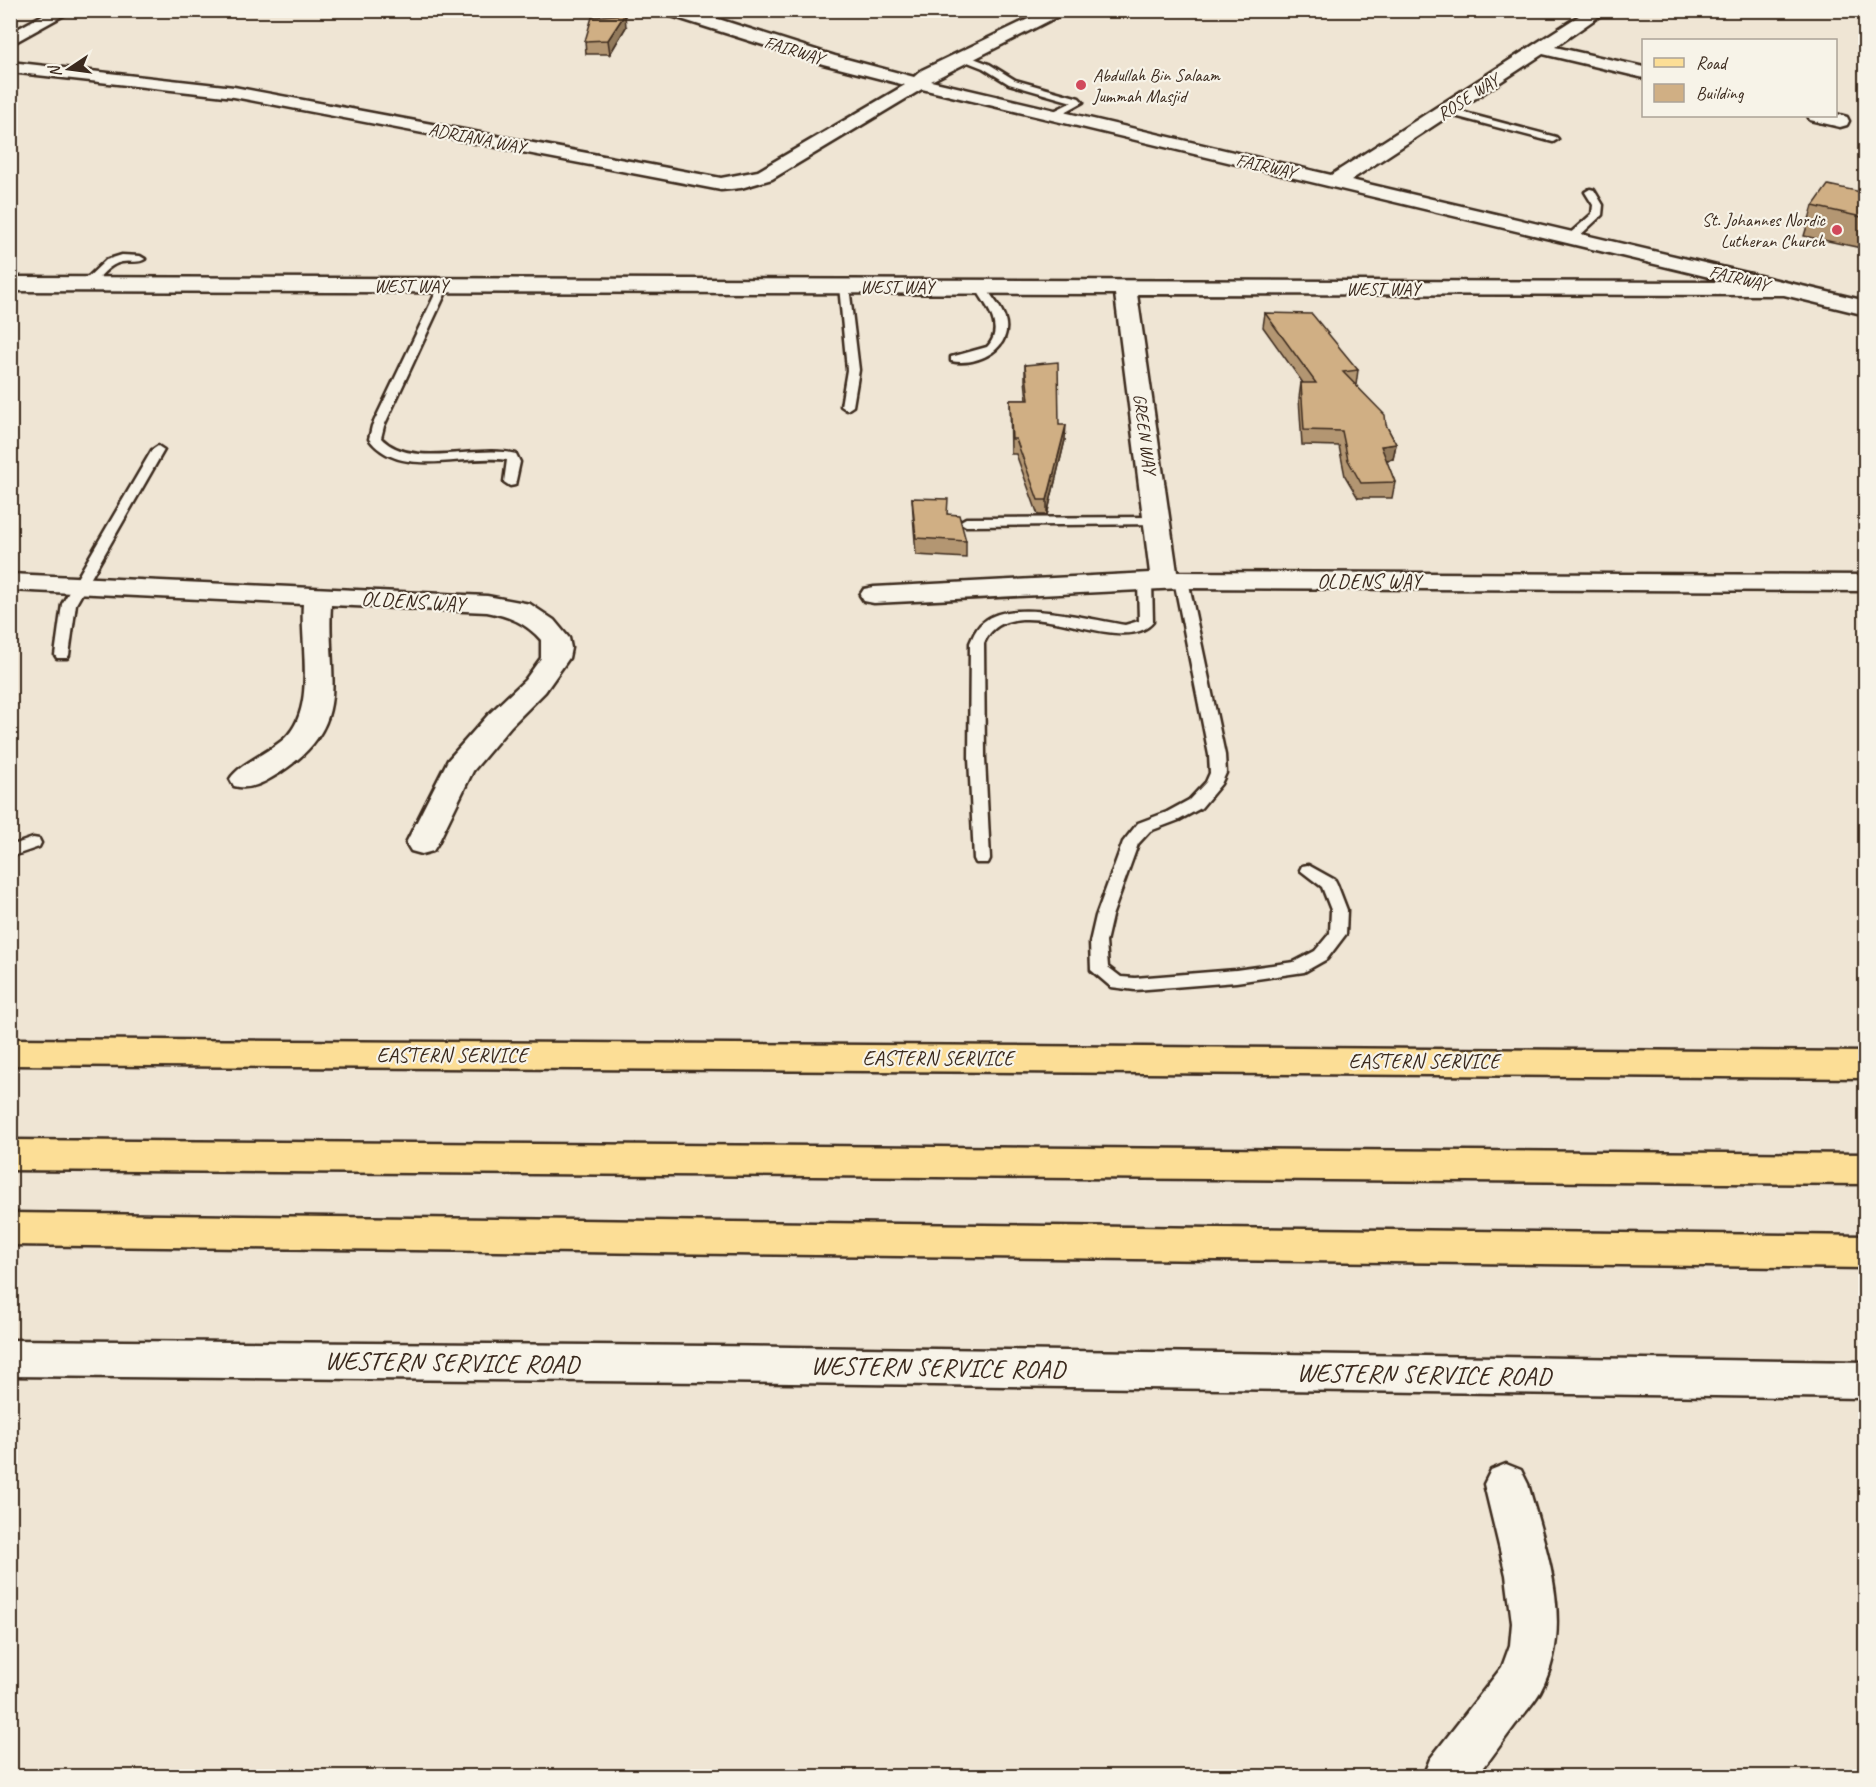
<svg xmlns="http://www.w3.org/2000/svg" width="1876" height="1787" viewBox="0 0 1876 1787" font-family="Caveat,sans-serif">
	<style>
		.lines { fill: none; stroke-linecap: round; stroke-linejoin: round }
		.lane-casing { stroke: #3b2a1e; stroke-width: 5 }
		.street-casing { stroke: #3b2a1e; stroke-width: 5 }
		.secondary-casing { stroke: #3b2a1e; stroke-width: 5 }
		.primary-casing { stroke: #3b2a1e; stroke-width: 5 }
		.highway-casing { stroke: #3b2a1e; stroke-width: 5 }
		.lane { fill: #f7f3e8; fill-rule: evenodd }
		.street { fill: #f7f3e8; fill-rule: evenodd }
		.secondary { fill: #f7f3e8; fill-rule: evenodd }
		.primary { fill: #fcde96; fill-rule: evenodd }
		.highway { fill: #fcde96; fill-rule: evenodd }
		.wall { fill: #b39672; stroke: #3b2a1e; stroke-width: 1.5 }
		.shaded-wall { fill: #927a5c; stroke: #3b2a1e; stroke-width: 1.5 }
		.building { fill: #d0af84; stroke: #3b2a1e; stroke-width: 1.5 }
		.poi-dot { fill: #d1495b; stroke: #f7f3e8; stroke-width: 2 }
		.labels { text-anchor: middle; stroke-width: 4.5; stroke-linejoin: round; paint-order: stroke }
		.far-street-label { font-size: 18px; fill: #3b2a1e; stroke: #f7f3e8 }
		.far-poi-label { font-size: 18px; fill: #3b2a1e; stroke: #f7f3e8; text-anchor: start }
		.street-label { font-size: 21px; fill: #3b2a1e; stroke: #f7f3e8 }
		.near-street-label { font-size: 26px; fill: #3b2a1e; stroke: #f7f3e8 }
	</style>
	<rect width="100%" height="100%" fill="#efe5d4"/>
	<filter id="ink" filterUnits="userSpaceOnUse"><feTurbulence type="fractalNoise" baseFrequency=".0167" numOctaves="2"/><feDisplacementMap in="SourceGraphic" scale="12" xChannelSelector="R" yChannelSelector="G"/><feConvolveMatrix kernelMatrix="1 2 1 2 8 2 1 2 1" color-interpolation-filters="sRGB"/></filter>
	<g filter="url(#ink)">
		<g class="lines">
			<!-- lane casing -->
			<g class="lane-casing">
				<path id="lane" d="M960,55H966L989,64L1015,80L1079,98L1083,102L1056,117H1050V113L1072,102L1009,84L983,68L960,59Z
					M1446,108L1556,137L1558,139L1553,142L1443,113V109Z
					M1590,189L1594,190L1603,205L1602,215L1575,240H1567V236L1592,214L1593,205L1585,192Z
					M122,255L140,256L145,259C138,264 130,260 122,262C109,264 99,278 91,286H83V282L106,260Z
					M444,283L449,286L384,426L381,438C412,470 475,444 516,454L520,462L515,485L510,486L504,482L507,460C463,453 400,480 369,439L372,426L439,286Z
					M844,283L849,286L859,370L853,406L847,410L841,406L847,370L839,286Z
					M980,284L984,285C990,295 1000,305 1004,316C1016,348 977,367 951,361V357L987,347C1006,327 985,305 975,287Z
					M158,446L164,450L76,604L69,655L67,658H57L55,655L62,604L152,450Z
					M1157,517L1162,518L1164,521L1162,524L966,526L959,522L966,518Z
					M1181,576L1188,580L1225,755L1226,773L1221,784L1201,808L1179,820L1150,831L1138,844L1112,916L1106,942L1108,967L1121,977L1135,978L1236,970L1294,962L1315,951L1330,933L1331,910L1322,887L1300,870L1302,866L1308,865L1335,880L1337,884L1347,910L1346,934L1327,959L1304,972L1236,982L1135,990L1111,987L1091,970L1090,942L1096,916L1123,842L1138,823L1167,812L1189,800L1206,782L1210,773L1209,755L1174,580Z
					M1145,578L1152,582L1153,622C1122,661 1011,582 984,643L985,758L990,859L988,863H976L974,859L969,758L970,643C974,634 977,626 986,620C1015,599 1091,620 1125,625L1139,621L1138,582Z
					M33,838L39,839L41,843L39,847L10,857V846Z"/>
			</g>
			<!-- street casing -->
			<g class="street-casing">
				<path id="street" d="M663,10H690L835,56L914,77L922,70L1047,10H1070L931,81L1331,175L1588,10H1608L1555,47L1644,67V78L1543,54L1351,180L1866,301V315L1784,295L1137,294L1177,572L1866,575V591L1181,588L874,603L864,601L860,595L864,589L874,587L1150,573L1115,294L10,291V277L1730,282L922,89L772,179L741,188L721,190L234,97L10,72V62L234,87L721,178L758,171L905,85L823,64L665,14Z
					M1836,114L1847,117L1849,121L1847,125L1840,127L1810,120L1808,116Z
					M10,574L487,596L530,604L554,620L569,638L571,648L569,658L545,692L511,726L473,771L438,843L433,851L422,854L411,851L406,843L448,760L489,714L525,680L541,658V640C526,623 509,616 487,612L331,605C326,678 355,722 281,772C266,781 252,791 234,786L230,779C239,764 270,752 285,738C317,708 300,644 303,604L10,590Z
					M10,1340L711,1346L1866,1362V1398L711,1382L10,1376Z
					M1506,1464L1521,1470L1528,1484C1546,1551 1576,1626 1540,1692C1533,1704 1524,1714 1515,1725C1502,1742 1490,1760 1477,1776H1423L1430,1759L1502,1667L1510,1645L1512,1623L1506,1575L1484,1484L1491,1470Z"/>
			</g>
			<!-- secondary casing -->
			<g class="secondary-casing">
				<path id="secondary" d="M52,10H73L10,45V33Z"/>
			</g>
			<!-- primary casing -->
			<g class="primary-casing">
				<path id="primary" d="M10,1039L1866,1052V1078L10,1065Z"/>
			</g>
			<!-- highway casing -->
			<g class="highway-casing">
				<path id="highway" d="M10,1140L1866,1154V1184L10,1170Z
					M10,1213L1866,1236V1268L10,1245Z"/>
			</g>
			<!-- lane -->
			<use href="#lane" class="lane"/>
			<!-- street -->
			<use href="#street" class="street"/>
			<!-- secondary -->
			<use href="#secondary" class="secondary"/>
			<!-- primary -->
			<use href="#primary" class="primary"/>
			<!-- highway -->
			<use href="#highway" class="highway"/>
		</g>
		<!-- wall -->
		<path class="wall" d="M626,27L610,54H586L585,41Z
			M1866,193V249L1804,236L1813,206Z
			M1265,313L1358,370L1356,385L1386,425L1396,444L1393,459L1386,460L1395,482L1392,498H1358L1345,476L1339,446L1302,445L1299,398L1301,383H1303L1263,327Z
			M1025,365L1059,425L1065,440L1047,515H1038L1016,454H1011L1010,400H1027L1025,380Z
			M912,498L948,514L966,541V558L916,555L913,515Z"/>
		<!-- shaded-wall -->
		<path class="shaded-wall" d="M625,14L626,27L610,54L608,40Z
			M10,92L14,105L10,107Z
			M1066,425L1065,440L1047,515V500Z
			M1396,444L1393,459L1378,461L1381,446Z"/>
		<!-- building -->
		<path class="building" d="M625,14L608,40L585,41L592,17Z
			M1828,185L1866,193V218L1813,206Z
			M1265,313L1312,314L1358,370L1343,372L1385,415L1386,425L1396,444L1381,446L1395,482L1361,483L1348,460L1342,431L1304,430L1301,383H1316Z
			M1058,362L1059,425H1066L1047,500H1038L1016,439H1012L1010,400H1029L1025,365Z
			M912,498L948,499L947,514L959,515L966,541L916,538Z"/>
	</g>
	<!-- markers -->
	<g class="poi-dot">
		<circle cx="1081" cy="85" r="6"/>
		<circle cx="1837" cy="230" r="6"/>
	</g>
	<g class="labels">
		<!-- far-street labels -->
		<g class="far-street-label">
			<text transform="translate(794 50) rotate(17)" y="6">FAIRWAY</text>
			<text transform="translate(1468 97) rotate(-33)" y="6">ROSE WAY</text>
			<text transform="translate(477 138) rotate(11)" y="6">ADRIANA WAY</text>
			<text transform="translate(1266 166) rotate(13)" y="6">FAIRWAY</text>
			<text transform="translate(1739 278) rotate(14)" y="6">FAIRWAY</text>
			<text x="411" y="292">WEST WAY</text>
			<text x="897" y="293">WEST WAY</text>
			<text x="1383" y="295">WEST WAY</text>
			<text transform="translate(1145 434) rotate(82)" y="6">GREEN WAY</text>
		</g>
		<!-- far-poi labels -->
		<g class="far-poi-label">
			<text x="1093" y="81">Abdullah Bin Salaam<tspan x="1093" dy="21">Jummah Masjid</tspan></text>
			<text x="1825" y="226" text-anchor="end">St. Johannes Nordic<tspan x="1825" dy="21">Lutheran Church</tspan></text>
		</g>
		<!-- street labels -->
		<g class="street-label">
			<text x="1369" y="588">OLDENS WAY</text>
			<text transform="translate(413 601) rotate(3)" y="7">OLDENS WAY</text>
			<text x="452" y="1062">EASTERN SERVICE</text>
			<text x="938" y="1065">EASTERN SERVICE</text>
			<text x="1424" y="1068">EASTERN SERVICE</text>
		</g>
		<!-- near-street labels -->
		<g class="near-street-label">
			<text transform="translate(452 1362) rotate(1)" y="9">WESTERN SERVICE ROAD</text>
			<text transform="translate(938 1367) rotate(1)" y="9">WESTERN SERVICE ROAD</text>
			<text transform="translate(1424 1374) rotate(1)" y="9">WESTERN SERVICE ROAD</text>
		</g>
	</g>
	<!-- margin -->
	<rect width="1876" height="1787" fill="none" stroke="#f7f3e8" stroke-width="36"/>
	<rect x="18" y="18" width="1840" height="1751" fill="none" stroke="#3b2a1e" stroke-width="2" filter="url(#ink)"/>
	<!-- legend -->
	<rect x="1642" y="39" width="195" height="78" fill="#f7f3e8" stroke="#aca397" stroke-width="1.5"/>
	<rect x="1654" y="58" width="30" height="9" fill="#fcde96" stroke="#aca397" stroke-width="1.5"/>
	<text x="1696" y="69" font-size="18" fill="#3b2a1e">Road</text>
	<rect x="1654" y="84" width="30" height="18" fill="#d0af84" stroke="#aca397" stroke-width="1.5"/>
	<text x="1696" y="99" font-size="18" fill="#3b2a1e">Building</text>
	<!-- north arrow -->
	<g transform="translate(69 69) rotate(257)" stroke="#f7f3e8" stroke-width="4.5" paint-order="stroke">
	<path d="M0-4.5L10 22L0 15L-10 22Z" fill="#3b2a1e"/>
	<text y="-9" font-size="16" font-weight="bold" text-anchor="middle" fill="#3b2a1e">N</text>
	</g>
</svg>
